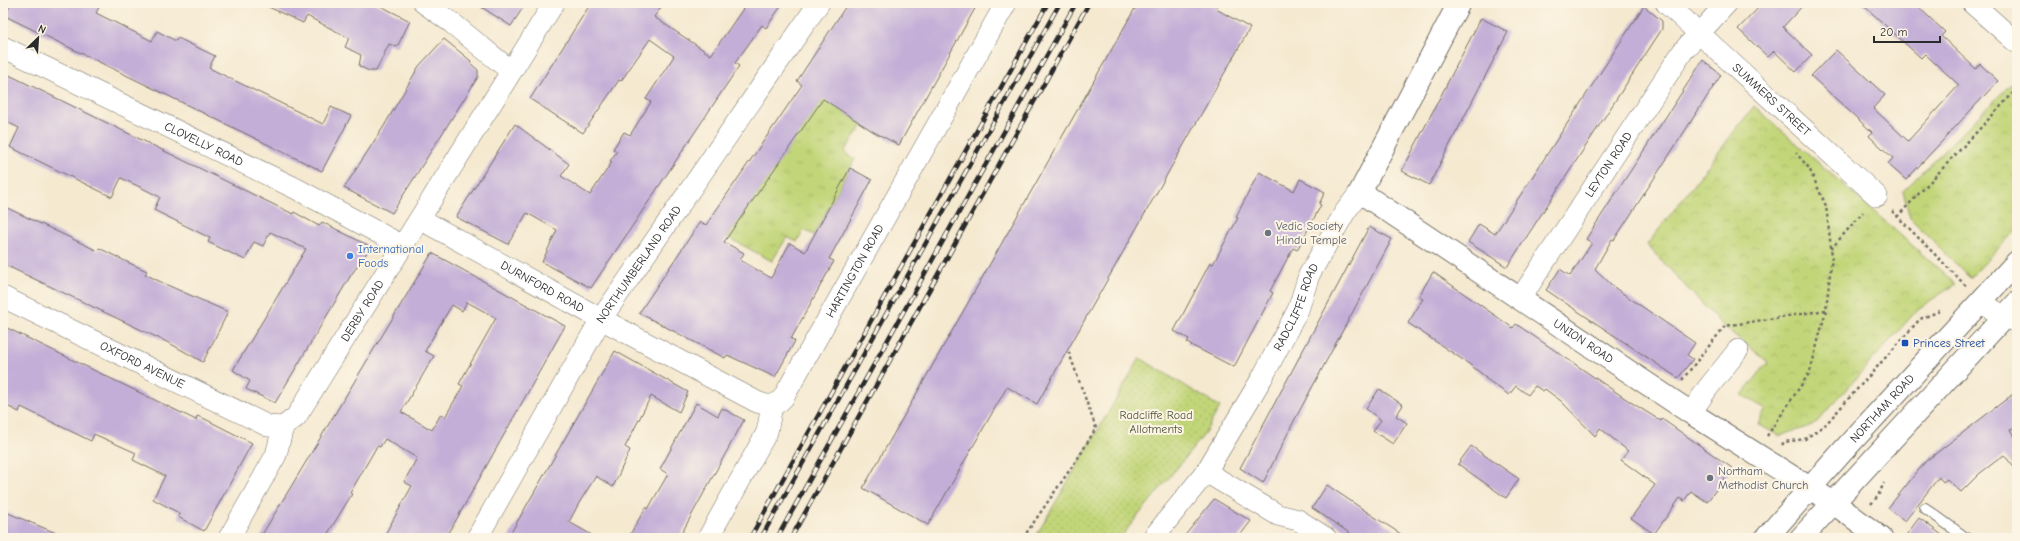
<svg xmlns="http://www.w3.org/2000/svg" width="2020" height="541" viewBox="0 0 2020 541" font-family="'Comic Neue',sans-serif">
	<style>
		.grass { fill: url(#grass-tufts); stroke: #768052 }
		.park { fill: url(#park-crowns); stroke: #768052 }
		.garden { fill: url(#garden-dots); stroke: #768052 }
		.building { fill: #c3aed7; fill-rule: evenodd }
		.lines { fill: none; stroke-linecap: round; stroke-linejoin: round }
		.lane-casing { stroke: #726e65; stroke-width: 12 }
		.street-casing { stroke: #726e65; stroke-width: 22 }
		.secondary-casing { stroke: #726e65; stroke-width: 24 }
		.primary-casing { stroke: #726e65; stroke-width: 24 }
		.path { stroke: #726e65; stroke-width: 2.5; stroke-dasharray: 3 3; stroke-linecap: butt }
		.lane { stroke: #fff; stroke-width: 10 }
		.street { stroke: #fff; stroke-width: 21 }
		.secondary { stroke: #fff; stroke-width: 22 }
		.primary { stroke: #fff; stroke-width: 22 }
		.rail-casing { stroke: #2b2b2b; stroke-width: 4.5 }
		.rail { stroke: #fcf5e5; stroke-width: 3; stroke-dasharray: 9; stroke-linecap: butt }
		.worship-dot { fill: #6b7280; stroke: #fcf5e5; stroke-width: 1.5 }
		.shop-dot { fill: #3f7fe0; stroke: #fcf5e5; stroke-width: 1.5 }
		.transit-dot { fill: #1a4fb4; stroke: #fcf5e5; stroke-width: 1.5 }
		.labels { text-anchor: middle; stroke-width: 4; stroke-linejoin: round; paint-order: stroke }
		.street-label { font-size: 12px; fill: #2b2b2b; stroke: #fcf5e5 }
		.worship-label { font-size: 12px; fill: #5b616d; stroke: #fcf5e5; text-anchor: start }
		.shop-label { font-size: 12px; fill: #366cbe; stroke: #fcf5e5; text-anchor: start }
		.transit-label { font-size: 12px; fill: #164399; stroke: #fcf5e5; text-anchor: start }
		.park-label { font-size: 12px; fill: #51563e; stroke: #fcf5e5 }
	</style>
	<defs>
		<pattern id="grass-tufts" width="24" height="20" patternUnits="userSpaceOnUse"><rect width="24" height="20" fill="#c2d679"/><path d="M3 7l-1-3M5 7V3M7 7l1-3M15 17l-1-3M17 17v-4M19 17l1-3" fill="none" stroke="#a7b869"/></pattern>
		<pattern id="park-crowns" width="20" height="18" patternUnits="userSpaceOnUse"><rect width="20" height="18" fill="#c2d679"/><path d="M2 6a3 3 0 1 1 6 0M12 15a3 3 0 1 1 6 0" fill="none" stroke="#a7b869"/></pattern>
		<pattern id="garden-dots" width="8" height="8" patternUnits="userSpaceOnUse"><rect width="8" height="8" fill="#c2d679"/><path d="M2 2h.1M6 6h.1" fill="none" stroke="#a7b869" stroke-width="1.8" stroke-linecap="round"/></pattern>
	</defs>
	<rect width="100%" height="100%" fill="#fcf5e5"/>
	<filter id="ink" filterUnits="userSpaceOnUse"><feTurbulence type="fractalNoise" baseFrequency=".025" numOctaves="2"/><feDisplacementMap in="SourceGraphic" scale="8" xChannelSelector="R" yChannelSelector="G"/><feConvolveMatrix kernelMatrix="1 2 1 2 8 2 1 2 1" color-interpolation-filters="sRGB"/></filter>
	<filter id="wash" filterUnits="userSpaceOnUse"><feTurbulence type="fractalNoise" baseFrequency=".012" numOctaves="4" result="noise"/><feDisplacementMap in="SourceGraphic" scale="16" xChannelSelector="R" yChannelSelector="G"/><feGaussianBlur stdDeviation="0.9" result="paint"/><feColorMatrix in="noise" values="0 0 0 0 0 0 0 0 0 0 0 0 0 0 0 0 0 1.4 0 .05"/><feComposite in="paint" operator="in"/></filter>
	<g filter="url(#wash)">
		<rect width="100%" height="100%" fill="#f5e9d0"/>
		<!-- grass -->
		<path class="grass" d="M823,98L863,125L844,152L855,159L814,235L804,230L797,242L787,237L772,261L727,237Z"/>
		<!-- park -->
		<path class="park" d="M2017,78V229L1970,278L1910,218L1903,191Z
			M1754,106L1956,284L1919,308L1814,425L1779,436L1758,424L1766,409L1742,395L1768,362L1721,324L1647,245Z"/>
		<!-- garden -->
		<path class="garden" d="M3,3H11L3,19Z
			M1140,358L1220,407L1203,436L1120,538H1038L1036,536Z"/>
		<g id="blocks">
			<!-- building -->
			<path class="building" d="M11,3H101L96,13L152,41L157,31L176,41L178,38L215,56L209,68L323,124L331,107L351,116L322,171L5,16Z
				M260,3H375L410,21L397,47L389,44L376,71H369L359,66L361,55L345,47L349,38L307,16L303,23Z
				M475,3H526L511,26Z
				M591,3H664L654,17L711,55L747,3H783L766,28L762,25L735,63L739,66L591,288L542,262L557,230L527,213L508,244L456,217L515,124L569,164L561,176L590,195L612,162L610,161L617,151L613,149L624,132L630,135L651,102L646,99L674,56L650,39L621,81L619,80L583,133L530,99Z
				M848,3H978L899,145L874,132L823,99L724,242L744,253L740,260L771,278L790,243L805,252L850,168L872,180L829,259L834,261L791,339L795,341L775,377L727,355L725,358L639,313L700,222L706,225L802,85L797,81Z
				M1138,3H1219L1216,9L1250,28L1037,404L1007,387L928,525L863,488Z
				M1763,3H1805L1783,27L1812,55L1796,72L1774,51L1768,57L1738,29Z
				M1861,3H1914L1945,32L1941,36L1976,69L1980,64L1998,81L1906,180L1888,164L1893,158L1869,136L1872,132L1811,76L1836,50L1885,95L1873,108L1908,141L1959,85L1925,54L1921,58Z
				M1644,6L1662,21V29L1507,267L1468,242L1479,224L1495,234Z
				M1481,18L1508,32L1429,185L1402,171Z
				M444,39L471,61L470,63L478,70V77L392,213L344,188L384,126L419,66Z
				M1703,60L1721,75L1622,228L1614,240L1612,239L1595,269L1615,288L1695,343L1687,355L1693,359L1678,378L1546,290L1560,269L1570,276L1592,243L1586,239Z
				M3,72L293,214L294,212L319,226L322,222L371,247L351,275L275,403L246,389L250,381L233,370L306,249L270,232L263,246L254,242L245,260L208,242L210,238L154,210L160,197L140,187L121,178L112,197L10,147L19,128L3,120Z
				M1259,172L1294,191L1300,179L1325,192L1319,204L1321,205L1297,250L1293,248L1270,291L1273,293L1234,367L1187,343L1189,339L1174,331L1210,263L1213,264L1238,218L1236,217Z
				M3,206L98,251L99,248L127,262L147,271L145,274L165,284L228,312L203,362L171,344L3,264Z
				M1369,227L1392,239L1294,421L1263,483L1240,468Z
				M432,253L565,326L446,538H383L412,486L404,482L417,458L385,439L380,447L377,446L350,493L352,494L325,538H260ZM467,302L496,318L459,384L463,386L445,417L441,414L432,430L401,412L434,356L425,351L441,323L452,305L462,311Z
				M1433,272L1513,328L1516,324L1629,401L1661,421L1662,419L1732,468L1707,502L1691,491L1684,501L1680,498L1654,534L1631,518L1655,485L1621,460L1628,451L1600,428L1595,436L1561,401L1545,389L1543,391L1535,386L1528,395L1516,386L1509,395L1485,378L1486,377L1469,364L1408,323L1423,299L1419,296Z
				M3,326L196,420L197,416L205,419L252,443L204,531L178,517L179,513L153,499L165,476L133,460L136,453L94,434L91,441L21,407L19,412L3,404Z
				M615,351L688,392L679,412L651,396L625,447L630,450L613,487L596,476L579,503L569,522L597,538H508Z
				M1379,389L1403,405L1396,416L1407,423L1393,444L1373,431L1381,420L1366,409Z
				M2017,391V425L2010,430L2017,439V471L2004,455L1979,474L1961,492L1947,479L1943,482L1939,477L1905,521L1888,508L1926,461Z
				M696,403L718,416L722,408L744,420L679,538H628L646,507L648,509L668,474L660,469Z
				M1471,446L1519,479L1506,498L1458,464Z
				M1327,485L1367,512L1407,538H1357L1312,508Z
				M1214,499L1251,521L1238,538H1183Z
				M8,513L68,538H3V525Z
				M1919,518L1946,538H1904Z"/>
		</g>
	</g>
	<g filter="url(#ink)">
		<use href="#blocks" fill-opacity="0" stroke="#726e65" stroke-width="1"/>
		<g class="lines">
			<!-- lane casing -->
			<g class="lane-casing">
				<path id="lane" d="M1925,508L1966,538"/>
			</g>
			<!-- street casing -->
			<g class="street-casing">
				<g id="street">
					<path d="M424,3L452,23L511,71"/>
					<path id="s1" d="M1666,3L1877,196"/>
					<path d="M1972,3L2017,43"/>
					<path id="s2" d="M3,47L295,188L403,246"/>
					<path id="s3" d="M420,219L601,319L757,402C768,406 775,407 783,398L1006,3"/>
					<path id="s4" d="M3,297L268,426L283,427"/>
					<path id="s5" d="M1520,299L1683,51L1727,3"/>
					<path d="M1980,302L2005,317L2017,322"/>
					<path d="M1691,413L1707,389L1738,350"/>
					<path d="M1206,472L1278,515L1298,520L1326,538"/>
					<path id="s6" d="M229,538L276,455L283,427L296,417L554,3"/>
					<path id="s7" d="M477,538L601,319L819,3"/>
					<path d="M708,538L767,432L772,406"/>
					<path id="s8" d="M1153,538L1206,472L1262,378L1298,310L1309,275L1345,212L1360,192"/>
				</g>
			</g>
			<!-- secondary casing -->
			<g class="secondary-casing">
				<g id="secondary">
					<path id="s9" d="M1459,3L1360,192L1691,413L1835,504L1881,538"/>
				</g>
			</g>
			<!-- primary casing -->
			<g class="primary-casing">
				<g id="primary">
					<path id="s10" d="M1766,538L1842,452L2017,262"/>
					<path d="M1801,538L2017,303"/>
				</g>
			</g>
			<!-- path -->
			<path class="path" d="M1892,211L1966,286
				M1897,217L2017,89
				M1831,249L1863,212
				M1682,380L1725,326L1826,310
				M1767,436L1810,372L1826,310L1832,256L1826,206L1809,168L1796,153
				M1782,445L1784,442L1805,439L1826,424L1920,319L1940,311
				M1871,504L1878,496L1884,483
				M1023,538L1080,455L1096,428L1068,350"/>
			<!-- lane -->
			<use href="#lane" class="lane"/>
			<!-- street -->
			<use href="#street" class="street"/>
			<!-- secondary -->
			<use href="#secondary" class="secondary"/>
			<!-- primary -->
			<use href="#primary" class="primary"/>
			<!-- rail casing -->
			<g class="rail-casing">
				<path id="rail" d="M750,538L1048,3
					M761,538L1060,3
					M777,538L1076,3
					M791,538L1089,3"/>
			</g>
			<!-- rail -->
			<use href="#rail" class="rail"/>
		</g>
	</g>
	<!-- markers -->
	<g class="worship-dot">
		<circle cx="1268" cy="233" r="4"/>
		<circle cx="1710" cy="478" r="4"/>
	</g>
	<circle class="shop-dot" cx="350" cy="256" r="4"/>
	<rect class="transit-dot" x="1901" y="339" width="8" height="8" rx="2"/>
	<g class="labels">
		<!-- street labels -->
		<g class="street-label">
			<text dy="4" stroke="none"><textPath href="#s1" startOffset="143">SUMMERS STREET</textPath></text>
			<text dy="4" stroke="none"><textPath href="#s2" startOffset="223">CLOVELLY ROAD</textPath></text>
			<text dy="4" stroke="none"><textPath href="#s5" startOffset="161">LEYTON ROAD</textPath></text>
			<text dy="4" stroke="none"><textPath href="#s7" startOffset="318">NORTHUMBERLAND ROAD</textPath></text>
			<text dy="4" stroke="none"><textPath href="#s3" startOffset="558">HARTINGTON ROAD</textPath></text>
			<text dy="4" stroke="none"><textPath href="#s3" startOffset="140">DURNFORD ROAD</textPath></text>
			<text dy="4" stroke="none"><textPath href="#s8" startOffset="273">RADCLIFFE ROAD</textPath></text>
			<text dy="4" stroke="none"><textPath href="#s6" startOffset="266">DERBY ROAD</textPath></text>
			<text dy="4" stroke="none"><textPath href="#s9" startOffset="482">UNION ROAD</textPath></text>
			<text dy="4" stroke="none"><textPath href="#s4" startOffset="155">OXFORD AVENUE</textPath></text>
			<text dy="4" stroke="none"><textPath href="#s10" startOffset="174">NORTHAM ROAD</textPath></text>
		</g>
		<!-- worship labels -->
		<g class="worship-label">
			<text x="1276" y="230">Vedic Society<tspan x="1276" dy="14">Hindu Temple</tspan></text>
			<text x="1718" y="475">Northam<tspan x="1718" dy="14">Methodist Church</tspan></text>
		</g>
		<!-- shop labels -->
		<g class="shop-label">
			<text x="358" y="253">International<tspan x="358" dy="14">Foods</tspan></text>
		</g>
		<!-- transit labels -->
		<g class="transit-label">
			<text x="1913" y="347">Princes Street</text>
		</g>
		<!-- park labels -->
		<g class="park-label">
			<text x="1156" y="419">Radcliffe Road<tspan x="1156" dy="14">Allotments</tspan></text>
		</g>
	</g>
	<!-- margin -->
	<rect width="2020" height="541" fill="none" stroke="#fcf5e5" stroke-width="16"/>
	<!-- north arrow -->
	<g transform="translate(38 38) rotate(25)" stroke="#fcf5e5" stroke-width="3" paint-order="stroke">
	<path d="M0-3L7 15L0 10L-7 15Z" fill="#2b2b2b"/>
	<text y="-6" font-size="11" font-weight="bold" text-anchor="middle" fill="#2b2b2b">N</text>
	</g>
	<!-- scale -->
	<path d="M1874 36v6h66v-6" fill="none" stroke="#2b2b2b" stroke-width="2"/>
	<text x="1880" y="36" font-size="12" fill="#2b2b2b" stroke="#fcf5e5" stroke-width="3" paint-order="stroke">20 m</text>
</svg>
